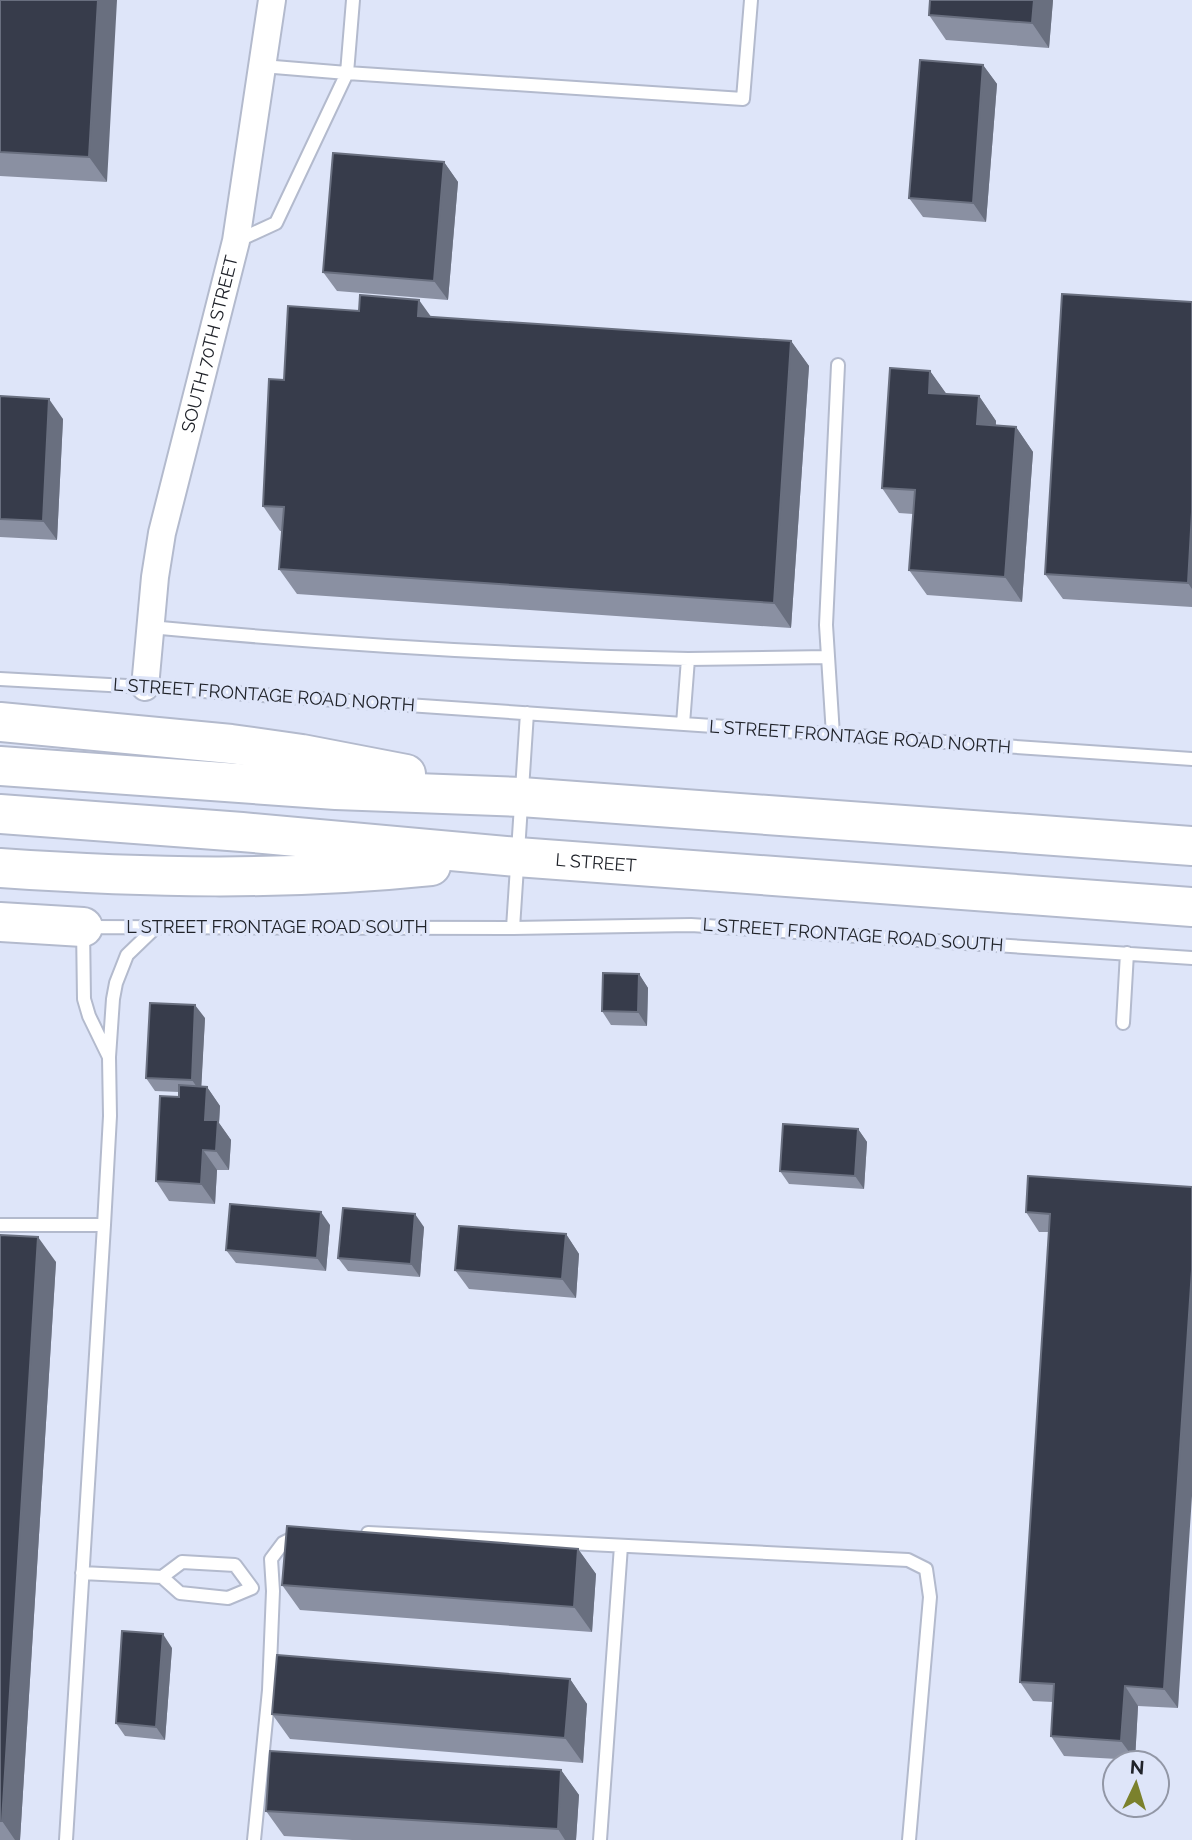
<svg xmlns="http://www.w3.org/2000/svg" width="1192" height="1840" viewBox="0 0 1192 1840" font-family="Raleway,sans-serif">
	<style>
		.lines { fill: none; stroke-linecap: round; stroke-linejoin: round }
		.lane-casing { stroke: #b3bacd; stroke-width: 16 }
		.street-casing { stroke: #b3bacd; stroke-width: 30 }
		.primary-casing { stroke: #b3bacd; stroke-width: 42 }
		.lane { stroke: #fff; stroke-width: 12 }
		.street { stroke: #fff; stroke-width: 26 }
		.primary { stroke: #fff; stroke-width: 38 }
		.wall { fill: #8a90a2 }
		.shaded-wall { fill: #696f7f }
		.building { fill: #373c4b; stroke: #696f7f; stroke-width: 2 }
		.labels { text-anchor: middle; stroke-width: 7; stroke-linejoin: round; paint-order: stroke }
		.street-label { font-size: 18px; fill: #20232a; stroke: #dee5f9 }
	</style>
	<rect width="100%" height="100%" fill="#dee5f9"/>
	<g class="lines">
		<!-- lane casing -->
		<g class="lane-casing">
			<path id="lane" d="M262,66L347,73L353,0
				M237,241L276,223L347,73L743,99L751,0
				M150,627C329,644 509,655 688,659
				M0,679L145,687L1192,759
				M683,724L688,659L828,657
				M833,735L826,625L838,365
				M513,928L527,713
				M1123,1023L1127,953
				M109,1057L89,1016L84,999L83,927L513,928L691,925L1192,958
				M0,1225H104
				M368,1533L908,1560L926,1569L930,1597L909,1840
				M82,1573L162,1577L180,1593L228,1598L252,1588L235,1565L182,1562L162,1577
				M66,1840L104,1225L110,1116L109,1057L113,999L116,983L127,955L156,927
				M254,1840L269,1690L273,1591L271,1559L283,1543L299,1535
				M600,1840L621,1546"/>
		</g>
		<!-- street casing -->
		<g class="street-casing">
			<g id="street">
				<path id="s1" d="M145,687L155,577L162,533L236,241L272,0"/>
			</g>
		</g>
		<!-- primary casing -->
		<g class="primary-casing">
			<g id="primary">
				<path d="M0,722L231,744L302,754L406,774"/>
				<path d="M0,766L336,790L521,797L1192,846"/>
				<path id="s2" d="M0,814L242,832L517,857L1192,907"/>
				<path d="M0,868C145,878 286,881 431,866"/>
				<path d="M0,922L83,927"/>
			</g>
		</g>
		<!-- lane -->
		<use href="#lane" class="lane"/>
		<!-- street -->
		<use href="#street" class="street"/>
		<!-- primary -->
		<use href="#primary" class="primary"/>
	</g>
	<!-- wall -->
	<path class="wall" d="M0,0L107,182L0,176Z
		M930,0H1053L1049,48L946,40L929,15Z
		M983,65L997,84L986,222L923,217L909,198Z
		M444,162L458,182L448,300L337,291L323,272Z
		M1192,302V607L1063,599L1045,574Z
		M359,311L431,317L791,341L809,366L791,628L297,594L279,569L282,531H280L263,506L284,380Z
		M930,371L946,394L979,396L996,421V426L1016,427L1033,452L1022,602L927,595L909,570L913,514L899,513L882,488Z
		M0,396L63,419L57,540L0,537Z
		M639,974L648,988L647,1026L611,1025L602,1011Z
		M205,1018L201,1087H207L220,1106L219,1123L231,1140L229,1170H217L215,1204L169,1201L156,1181L179,1097V1092L155,1091L146,1078Z
		M858,1129L867,1142L864,1189L789,1184L780,1171Z
		M1192,1187L1178,1708L1138,1706L1135,1760L1064,1756L1051,1736L1053,1702L1033,1701L1020,1682L1049,1232H1039L1026,1212Z
		M330,1225L326,1271L236,1263L226,1250Z
		M424,1227L420,1277L348,1271L338,1258Z
		M566,1234L579,1254L576,1298L469,1289L455,1270Z
		M0,1235L56,1262L20,1840H0Z
		M578,1549L596,1574L592,1632L300,1610L282,1585Z
		M172,1648L165,1740L125,1736L116,1723Z
		M570,1679L587,1704L583,1763L290,1739L272,1714Z
		M561,1770L579,1795L576,1840H352L284,1836L266,1811Z"/>
	<!-- shaded-wall -->
	<path class="shaded-wall" d="M98,0H117L107,182L89,157Z
		M1034,0H1053L1049,48L1032,23Z
		M983,65L997,84L986,222L973,203Z
		M444,162L458,182L448,300L434,281Z
		M419,300L437,325L418,316Z
		M791,341L809,366L791,628L774,603Z
		M930,371L948,396L929,393Z
		M979,396L996,421L994,449L977,424Z
		M49,399L63,419L57,540L43,521Z
		M1016,427L1033,452L1022,602L1005,577Z
		M1192,512V589L1188,583Z
		M639,974L648,988L647,1026L638,1012Z
		M195,1005L205,1018L201,1093L192,1080Z
		M207,1087L220,1106L219,1123L231,1140L229,1170L216,1151L205,1120Z
		M858,1129L867,1142L864,1189L855,1176Z
		M203,1150L217,1170L215,1204L201,1184Z
		M321,1212L330,1225L326,1271L317,1258Z
		M415,1214L424,1227L420,1277L411,1264Z
		M566,1234L579,1254L576,1298L562,1279Z
		M38,1237L56,1262L20,1840H15L2,1821Z
		M1192,1270V1496L1178,1708L1164,1689Z
		M578,1549L596,1574L592,1632L574,1607Z
		M163,1634L172,1648L165,1740L156,1727Z
		M570,1679L587,1704L583,1763L565,1738Z
		M1125,1686L1138,1706L1135,1760L1121,1741Z
		M561,1770L579,1795L576,1840H565L558,1829Z"/>
	<!-- building -->
	<path class="building" d="M0,0H98L89,157L0,152Z
		M930,0H1034L1032,23L929,15Z
		M920,60L983,65L973,203L909,198Z
		M333,153L444,162L434,281L323,272Z
		M1062,294L1192,302V512L1188,583L1045,574Z
		M360,295L419,300L418,316L791,341L774,603L279,569L284,507L263,506L269,379L284,380L288,306L359,311Z
		M890,368L930,371L929,393L979,396L977,424L1016,427L1005,577L909,570L915,490L882,488Z
		M0,396L49,399L43,521L0,519Z
		M603,973L639,974L638,1012L602,1011Z
		M150,1003L195,1005L192,1080L146,1078Z
		M179,1085L207,1087L205,1120H218L216,1151L203,1150L201,1184L156,1181L160,1096L179,1097Z
		M783,1124L858,1129L855,1176L780,1171Z
		M1028,1176L1192,1187V1270L1164,1689L1125,1686L1121,1741L1051,1736L1054,1684L1020,1682L1050,1214L1026,1212Z
		M230,1204L321,1212L317,1258L226,1250Z
		M343,1208L415,1214L411,1264L338,1258Z
		M459,1226L566,1234L562,1279L455,1270Z
		M0,1235L38,1237L2,1821H0Z
		M287,1526L578,1549L574,1607L282,1585Z
		M122,1631L163,1634L156,1727L116,1723Z
		M277,1655L570,1679L565,1738L272,1714Z
		M270,1751L561,1770L558,1829L266,1811Z"/>
	<g class="labels">
		<!-- street labels -->
		<g class="street-label">
			<text dy="6" stroke="none"><textPath href="#s1" startOffset="350">SOUTH 70TH STREET</textPath></text>
			<text transform="translate(264 695) rotate(4)" y="6">L STREET FRONTAGE ROAD NORTH</text>
			<text transform="translate(860 737) rotate(4)" y="6">L STREET FRONTAGE ROAD NORTH</text>
			<text dy="6" stroke="none"><textPath href="#s2" startOffset="598">L STREET</textPath></text>
			<text x="277" y="933">L STREET FRONTAGE ROAD SOUTH</text>
			<text transform="translate(853 935) rotate(4)" y="6">L STREET FRONTAGE ROAD SOUTH</text>
		</g>
	</g>
	<!-- north arrow -->
	<g transform="translate(1136 1784) rotate(4)"><circle r="33" fill="#dee5f9" stroke="#9297a6" stroke-width="2"/>
	<path d="M0-5L12 26L0 18L-12 26Z" fill="#7b812c"/>
	<text y="-10" font-size="19" font-weight="bold" text-anchor="middle" fill="#20232a">N</text>
	</g>
</svg>
